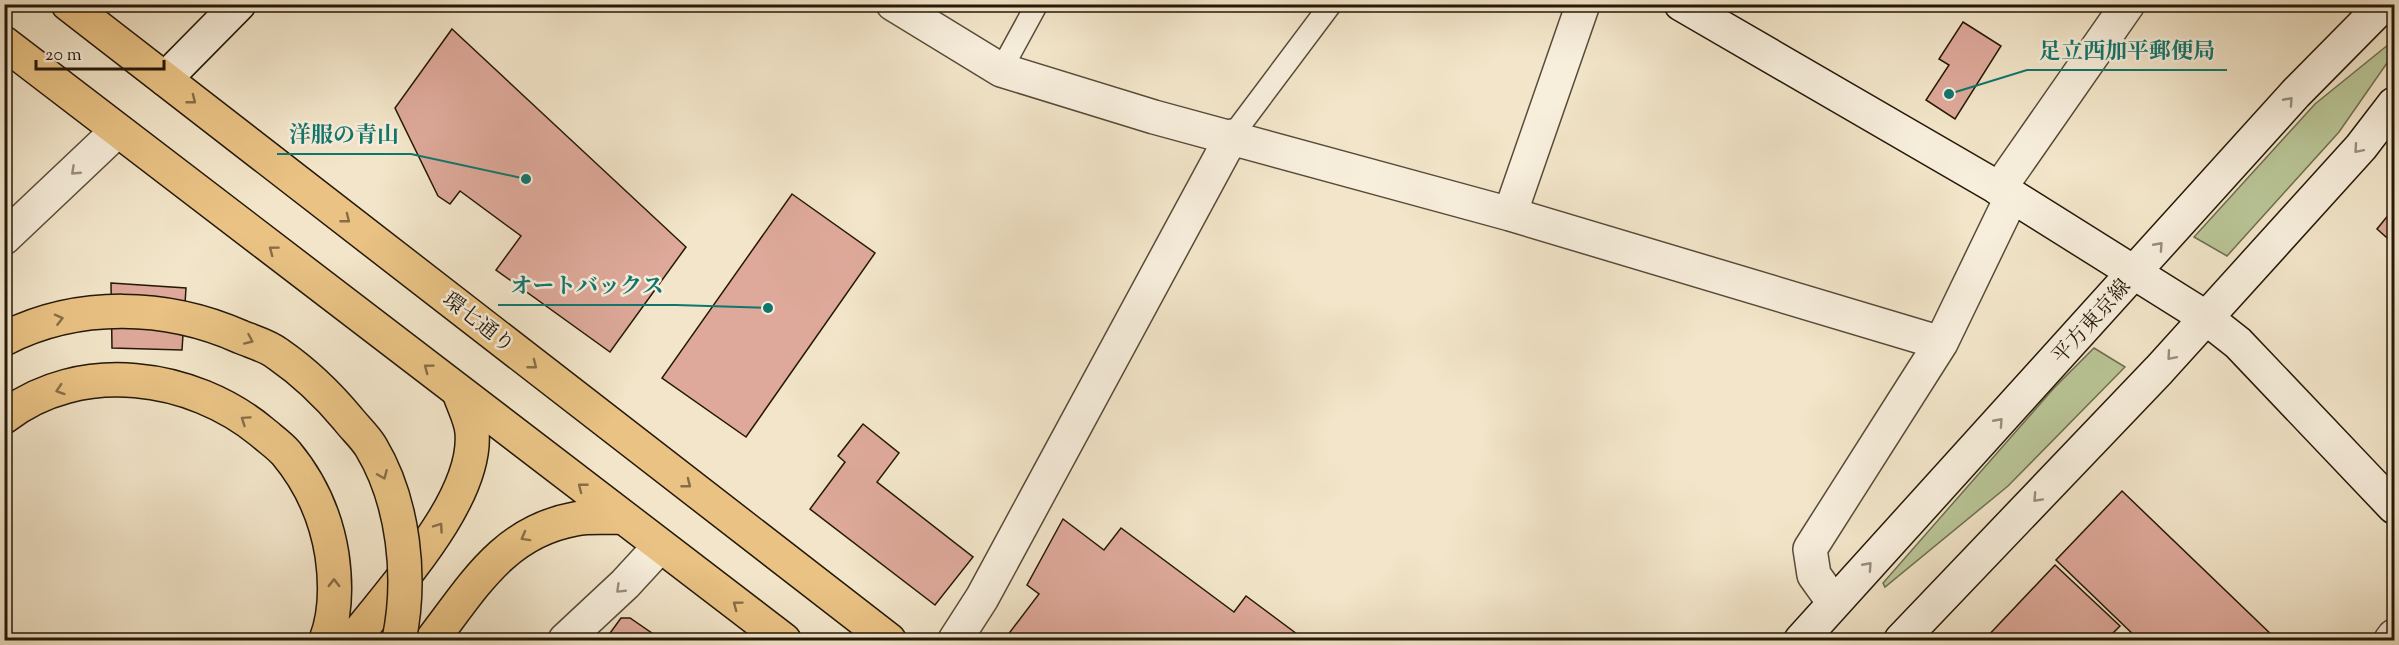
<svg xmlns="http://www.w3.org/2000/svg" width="2399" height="645" viewBox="0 0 2399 645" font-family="'Sorts Mill Goudy','Noto Serif JP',serif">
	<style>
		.grass { fill: #b9c597; stroke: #6f6e50; stroke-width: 1.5 }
		.pier { fill: #f2e5c9 }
		.building { fill: #dea99a; stroke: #251808; stroke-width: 1.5 }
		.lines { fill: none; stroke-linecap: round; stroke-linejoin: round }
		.lane-casing { stroke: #584b38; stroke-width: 24 }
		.street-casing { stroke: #584b38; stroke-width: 36 }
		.secondary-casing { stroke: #251808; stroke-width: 36 }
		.primary-casing { stroke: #251808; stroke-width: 36 }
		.highway-casing { stroke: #251808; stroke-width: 36 }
		.lane { stroke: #f7eedc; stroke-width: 21 }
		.street { stroke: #f7eedc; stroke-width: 33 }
		.secondary { stroke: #f7eedc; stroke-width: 33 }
		.primary { stroke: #e9c284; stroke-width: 33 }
		.highway { stroke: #e9c284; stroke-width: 33 }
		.highway-bridge-casing { stroke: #251808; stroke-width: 36; stroke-linecap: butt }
		.highway-bridge { stroke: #e9c284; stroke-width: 33 }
		.oneway { stroke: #876d46 }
		.oneway2 { stroke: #988e7d }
		.labels { text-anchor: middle; stroke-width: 5; stroke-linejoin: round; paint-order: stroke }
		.street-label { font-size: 21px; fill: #251808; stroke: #f7eedc }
		.leader { fill: none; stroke: #0f766e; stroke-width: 2 }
		.callout-dot { fill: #0f766e; stroke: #f7eedc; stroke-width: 2 }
		.callout-label { font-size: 22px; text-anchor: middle; font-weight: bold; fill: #0f766e; stroke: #f7eedc; stroke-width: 5; stroke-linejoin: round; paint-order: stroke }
	</style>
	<rect width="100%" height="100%" fill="#f2e5c9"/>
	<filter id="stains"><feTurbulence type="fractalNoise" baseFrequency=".00333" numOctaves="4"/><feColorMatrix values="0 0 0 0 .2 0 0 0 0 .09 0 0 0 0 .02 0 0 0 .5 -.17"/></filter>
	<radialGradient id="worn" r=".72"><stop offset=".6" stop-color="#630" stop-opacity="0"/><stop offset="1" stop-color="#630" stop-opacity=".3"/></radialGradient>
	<!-- grass -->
	<path class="grass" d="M2394,40V53L2339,132L2227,256L2194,237L2315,104Z
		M2094,348L2125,367L2008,486L1885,587L1883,583L2054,388Z"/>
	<!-- pier -->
	<path class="pier" d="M186,4L33,149L4,127L5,5Z"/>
	<!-- building -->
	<path class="building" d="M1963,22L2001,46L1955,119L1926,100L1949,65L1939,59Z
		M452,29L686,247L610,352L496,270L521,236L460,191L450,204L438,196L395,108Z
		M792,194L875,253L746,437L662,378Z
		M2394,208V244L2377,229Z
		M111,283L186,288L182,350L112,348Z
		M863,424L899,453L877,482L973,557L935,605L810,509L845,462L838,456Z
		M2122,491L2277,640H2139L2056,560Z
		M1063,519L1104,550L1121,528L1234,612L1246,596L1305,640H1004L1039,594L1027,585Z
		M2055,565L2120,626L2106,640H1984Z
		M621,618H630L662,640H605Z"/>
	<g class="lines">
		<!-- lane casing -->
		<g class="lane-casing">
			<path id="lane" d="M1001,70L1037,4
				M1232,136L1331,4"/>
		</g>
		<!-- street casing -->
		<g class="street-casing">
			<path id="street" d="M893,4L1001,70L1154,117L1510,214L1941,343
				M1999,189L2128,4
				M1510,214L1583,4
				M4,238L117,131
				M1834,603L1814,575L1810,549L1941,343L2012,196
				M565,640L625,584L660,546
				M955,640L982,598L1232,136
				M2391,640L2394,636"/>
		</g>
		<!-- secondary casing -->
		<g class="secondary-casing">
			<path id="secondary" d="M1681,4L2012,196L2205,317L2238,343L2394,507
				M165,79L239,4
				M1801,640L2296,93L2384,4
				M1901,640L2159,370L2361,147L2394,104"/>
		</g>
		<!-- primary casing -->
		<g class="primary-casing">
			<path id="primary" d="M68,4L889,640
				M4,43L784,640"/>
		</g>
		<!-- highway casing -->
		<g class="highway-casing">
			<path id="highway" d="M4,417C80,358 192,374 262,432C270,439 279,445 286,453C311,483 326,517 332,555C336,583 336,614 326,640
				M353,640C393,588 478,499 472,432C471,419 463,405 459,392
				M432,640C473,587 503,532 575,519C590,516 606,518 621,517"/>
		</g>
		<!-- lane -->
		<use href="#lane" class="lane"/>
		<!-- street -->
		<use href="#street" class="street"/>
		<!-- secondary -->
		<use href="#secondary" class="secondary"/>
		<!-- primary -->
		<use href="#primary" class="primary"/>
		<!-- highway -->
		<use href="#highway" class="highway"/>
		<!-- highway-bridge casing -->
		<g class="highway-bridge-casing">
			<path id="highway-bridge" d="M4,339C78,301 167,304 241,337C253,342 268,346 278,354C304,372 328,395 348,419C355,428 365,437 371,447C404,502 412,578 399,640"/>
		</g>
		<!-- highway-bridge -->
		<use href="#highway-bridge" class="highway-bridge"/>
	</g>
	<!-- one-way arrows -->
	<defs><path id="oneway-chevron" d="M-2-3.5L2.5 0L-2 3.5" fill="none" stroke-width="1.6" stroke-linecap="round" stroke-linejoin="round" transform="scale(1.5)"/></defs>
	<g class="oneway">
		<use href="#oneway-chevron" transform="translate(192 100) rotate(38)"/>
		<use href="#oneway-chevron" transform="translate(346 219) rotate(38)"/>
		<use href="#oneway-chevron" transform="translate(273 250) rotate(-143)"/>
		<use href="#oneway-chevron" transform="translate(59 319) rotate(-14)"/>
		<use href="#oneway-chevron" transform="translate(249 340) rotate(24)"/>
		<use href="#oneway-chevron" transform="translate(533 365) rotate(38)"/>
		<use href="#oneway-chevron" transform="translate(428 368) rotate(-143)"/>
		<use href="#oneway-chevron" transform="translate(60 390) rotate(162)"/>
		<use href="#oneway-chevron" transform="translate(245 420) rotate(-146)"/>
		<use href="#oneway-chevron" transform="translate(383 475) rotate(67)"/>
		<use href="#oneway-chevron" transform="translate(687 484) rotate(38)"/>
		<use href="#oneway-chevron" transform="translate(582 487) rotate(-142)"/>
		<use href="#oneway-chevron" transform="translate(439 527) rotate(-55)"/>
		<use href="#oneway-chevron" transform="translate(525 537) rotate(151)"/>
		<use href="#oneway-chevron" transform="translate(334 583) rotate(-90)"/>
		<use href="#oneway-chevron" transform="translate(737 605) rotate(-143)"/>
	</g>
	<g class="oneway2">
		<use href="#oneway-chevron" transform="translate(2289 101) rotate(-48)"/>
		<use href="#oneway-chevron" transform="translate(2358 149) rotate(131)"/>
		<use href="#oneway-chevron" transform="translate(75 171) rotate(137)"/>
		<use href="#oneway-chevron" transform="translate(2159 246) rotate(-48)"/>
		<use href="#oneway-chevron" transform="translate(2171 356) rotate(131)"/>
		<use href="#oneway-chevron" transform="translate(1999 422) rotate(-48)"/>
		<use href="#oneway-chevron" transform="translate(2037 498) rotate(133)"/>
		<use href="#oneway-chevron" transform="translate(1868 566) rotate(-48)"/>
		<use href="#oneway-chevron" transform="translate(620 589) rotate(136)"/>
	</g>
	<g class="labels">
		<!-- street labels -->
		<g class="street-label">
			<text transform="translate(2091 321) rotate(-48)" y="7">平方東京線</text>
			<text transform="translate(479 322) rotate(38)" y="7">環七通り</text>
		</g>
	</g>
	<!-- callouts -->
	<path class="leader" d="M1949 94L2027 70H2227M526 179L411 154H277M768 308L676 305H498"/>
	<g class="callout-dot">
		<circle cx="1949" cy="94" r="6"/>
		<circle cx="526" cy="179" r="6"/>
		<circle cx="768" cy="308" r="6"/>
	</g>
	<g class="callout-label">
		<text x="2127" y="58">足立西加平郵便局</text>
		<text x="344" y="142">洋服の青山</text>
		<text x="587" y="293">オートバックス</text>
	</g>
	<!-- margin -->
	<rect width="2399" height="645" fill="none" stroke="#f2e5c9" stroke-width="24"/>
	<rect x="6" y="6" width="2387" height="633" fill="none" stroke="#251808" stroke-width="3"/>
	<rect x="12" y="12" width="2375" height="621" fill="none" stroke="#251808" stroke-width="1.5"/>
	<!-- scale -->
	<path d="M36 60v9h128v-9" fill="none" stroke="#251808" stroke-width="3"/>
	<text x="45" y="60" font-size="18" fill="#251808" stroke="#f7eedc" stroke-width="4.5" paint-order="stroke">20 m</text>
	<rect width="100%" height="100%" filter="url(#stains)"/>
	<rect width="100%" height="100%" fill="url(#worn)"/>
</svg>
